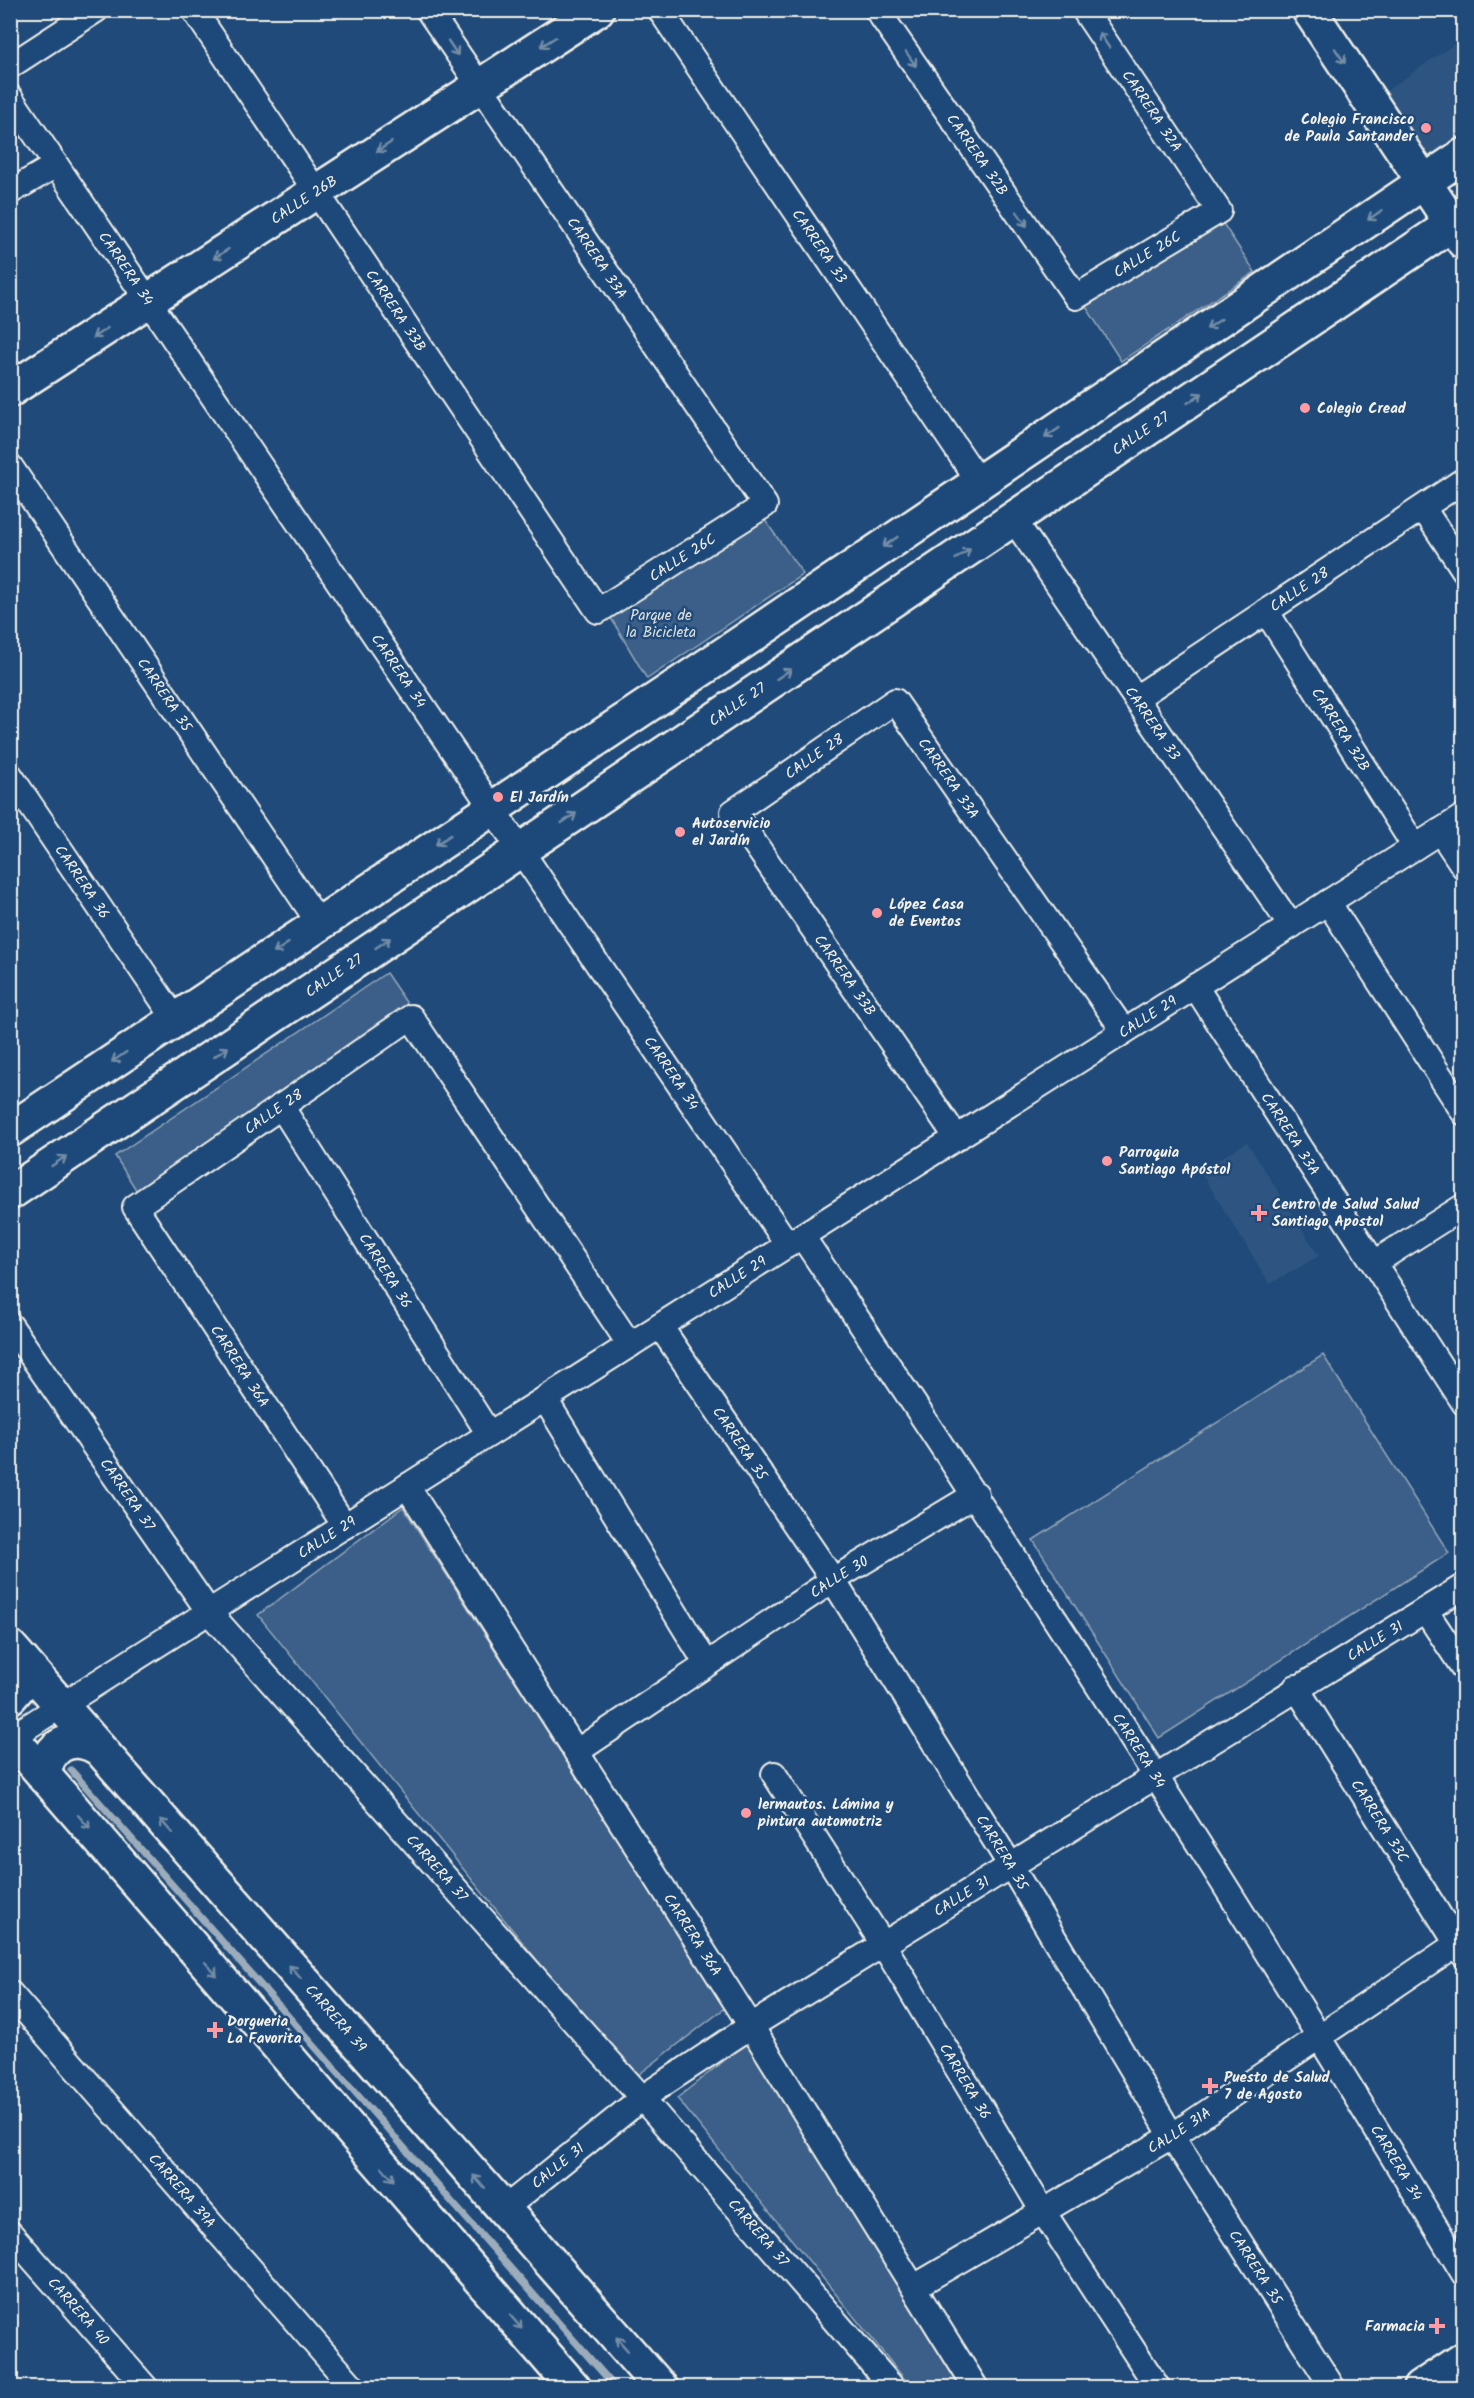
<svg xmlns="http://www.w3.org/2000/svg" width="1474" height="2398" viewBox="0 0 1474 2398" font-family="Kalam,sans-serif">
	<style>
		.built { fill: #2d5581 }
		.green { fill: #3a5f88; stroke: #97a8b8; stroke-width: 1.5 }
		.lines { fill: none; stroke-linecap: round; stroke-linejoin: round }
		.stream { stroke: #9cacbb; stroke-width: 7 }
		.street-casing { stroke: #f4f1e8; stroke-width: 28 }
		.secondary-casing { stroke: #f4f1e8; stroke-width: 38 }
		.street { stroke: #1f4a7a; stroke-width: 24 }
		.secondary { stroke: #1f4a7a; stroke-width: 33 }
		.oneway { stroke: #748da6 }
		.poi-dot { fill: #ff9aa2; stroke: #1f4a7a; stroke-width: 2 }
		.labels { text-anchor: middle; stroke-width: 5; stroke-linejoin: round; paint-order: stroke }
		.street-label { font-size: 15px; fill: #f4f1e8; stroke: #1f4a7a }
		.poi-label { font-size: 15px; font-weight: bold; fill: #f4f1e8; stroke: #1f4a7a; text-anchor: start }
		.park-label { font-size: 15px; fill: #e1e2de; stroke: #1f4a7a }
	</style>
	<rect width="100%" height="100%" fill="#1f4a7a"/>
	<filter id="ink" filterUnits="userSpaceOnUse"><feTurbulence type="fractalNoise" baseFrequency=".0167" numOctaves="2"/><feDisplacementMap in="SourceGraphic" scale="12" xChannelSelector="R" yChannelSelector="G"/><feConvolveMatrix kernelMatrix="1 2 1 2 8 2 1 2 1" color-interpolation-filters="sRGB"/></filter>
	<g filter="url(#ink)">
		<!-- built -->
		<path class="built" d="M1463,38V155L1424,182L1370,102Z
			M1247,1142L1319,1256L1270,1284L1200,1171Z"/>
		<!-- green -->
		<path class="green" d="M1218,216L1255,272L1121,361L1081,299Z
			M762,516L803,574L647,679L608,613Z
			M386,973L410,1008L138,1193L115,1156Z
			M1323,1355L1449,1553L1159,1738L1033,1540Z
			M403,1507L725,2008L633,2079L258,1615Z
			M749,2041L965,2387H911L677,2098Z"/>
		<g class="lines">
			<!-- stream -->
			<path class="stream" d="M71,1770L616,2388"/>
			<!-- street casing -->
			<g class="street-casing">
				<g id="street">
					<path id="s1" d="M194,10L598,611L765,505L428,10"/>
					<path id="s2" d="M660,10L979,482"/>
					<path id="s3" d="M877,10L1076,297L1219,211L1084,10"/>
					<path d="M10,66L96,10"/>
					<path id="s4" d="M10,97L788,1245"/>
					<path d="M10,192L56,165"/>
					<path id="s5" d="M10,466L319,923"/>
					<path d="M1423,508L1464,570"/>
					<path id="s6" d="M1014,520L1291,926"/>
					<path id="s7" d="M1266,611L1415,847"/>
					<path id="s8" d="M1136,698L1464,480"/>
					<path id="s9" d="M10,775L175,1019"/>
					<path d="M1440,831L1464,867"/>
					<path d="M1328,902L1464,1113"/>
					<path id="s10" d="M1195,986L1464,1403"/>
					<path id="s11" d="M281,1106L489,1434"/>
					<path id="s12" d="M957,1138L733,812L895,701L1124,1031"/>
					<path id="s13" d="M802,1236C1031,1576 1252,1922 1464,2274"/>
					<path d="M1374,1263L1464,1206"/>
					<path id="s14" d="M10,1325L209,1612L642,2098L893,2388"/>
					<path id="s15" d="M660,1326L833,1580L1011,1866L1172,2136L1333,2388"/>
					<path d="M545,1399L706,1663"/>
					<path id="s16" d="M407,1486L751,2026L976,2388"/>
					<path id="s17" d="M345,1526L135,1207L411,1017L630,1345"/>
					<path d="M1425,1610L1464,1669"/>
					<path id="s18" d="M1296,1687L1464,1955"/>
					<path id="s19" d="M10,1738L1464,816"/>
					<path id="s20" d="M576,1752L833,1580L976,1494"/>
					<path id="s21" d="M774,1774L883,1944L1042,2210L1158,2388"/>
					<path id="s22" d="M10,1993L354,2388"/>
					<path id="s23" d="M504,2209L642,2098L751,2026L1464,1586"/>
					<path id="s24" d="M10,2233L146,2388"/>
					<path id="s25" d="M914,2287L1172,2136L1464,1939"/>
				</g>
			</g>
			<!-- secondary casing -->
			<g class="secondary-casing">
				<g id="secondary">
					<path d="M1309,10L1464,242"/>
					<path id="s26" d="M10,390L597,10"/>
					<path d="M10,1130L738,645L1464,155"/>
					<path id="s27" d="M10,1193L1464,216"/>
					<path id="s28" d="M10,1647L661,2388"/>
					<path d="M10,1697L24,1681L23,1662"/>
					<path d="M10,1736L574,2388"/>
					<path d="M45,1778C44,1748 70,1732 96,1747"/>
					<path d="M1420,2388L1464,2359"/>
				</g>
			</g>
			<!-- street -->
			<use href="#street" class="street"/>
			<!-- secondary -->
			<use href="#secondary" class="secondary"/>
		</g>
		<!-- one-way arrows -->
		<defs><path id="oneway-shaft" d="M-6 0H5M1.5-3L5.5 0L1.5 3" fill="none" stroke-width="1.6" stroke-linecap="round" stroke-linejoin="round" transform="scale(1.5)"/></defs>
		<g class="oneway">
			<use href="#oneway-shaft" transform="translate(1104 40) rotate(-124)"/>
			<use href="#oneway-shaft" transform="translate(548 42) rotate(148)"/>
			<use href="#oneway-shaft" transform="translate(453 48) rotate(56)"/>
			<use href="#oneway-shaft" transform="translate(1340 56) rotate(56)"/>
			<use href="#oneway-shaft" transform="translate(911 59) rotate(55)"/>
			<use href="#oneway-shaft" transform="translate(384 147) rotate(147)"/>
			<use href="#oneway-shaft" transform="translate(1375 215) rotate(146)"/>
			<use href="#oneway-shaft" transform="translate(1022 219) rotate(55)"/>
			<use href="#oneway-shaft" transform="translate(221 254) rotate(147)"/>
			<use href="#oneway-shaft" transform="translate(1214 324) rotate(146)"/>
			<use href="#oneway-shaft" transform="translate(100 333) rotate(147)"/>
			<use href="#oneway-shaft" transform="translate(1195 398) rotate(-34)"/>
			<use href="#oneway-shaft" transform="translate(1052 433) rotate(146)"/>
			<use href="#oneway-shaft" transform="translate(890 542) rotate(146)"/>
			<use href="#oneway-shaft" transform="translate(963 554) rotate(-34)"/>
			<use href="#oneway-shaft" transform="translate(784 674) rotate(-34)"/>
			<use href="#oneway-shaft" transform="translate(569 818) rotate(-34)"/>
			<use href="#oneway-shaft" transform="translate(443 840) rotate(146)"/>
			<use href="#oneway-shaft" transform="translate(383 943) rotate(-34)"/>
			<use href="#oneway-shaft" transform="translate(281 948) rotate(146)"/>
			<use href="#oneway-shaft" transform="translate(221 1052) rotate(-34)"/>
			<use href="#oneway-shaft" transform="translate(119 1057) rotate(146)"/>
			<use href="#oneway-shaft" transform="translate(59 1161) rotate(-34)"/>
			<use href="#oneway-shaft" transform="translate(84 1822) rotate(49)"/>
			<use href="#oneway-shaft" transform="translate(166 1826) rotate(-131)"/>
			<use href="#oneway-shaft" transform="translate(211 1969) rotate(49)"/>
			<use href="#oneway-shaft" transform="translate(295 1972) rotate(-131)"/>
			<use href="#oneway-shaft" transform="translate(388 2174) rotate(49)"/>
			<use href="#oneway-shaft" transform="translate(479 2182) rotate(-131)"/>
			<use href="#oneway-shaft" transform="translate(516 2322) rotate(49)"/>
			<use href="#oneway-shaft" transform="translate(622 2344) rotate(-131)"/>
		</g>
	</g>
	<!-- markers -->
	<g class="poi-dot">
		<circle cx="1426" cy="128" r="6"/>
		<circle cx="1305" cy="408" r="6"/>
		<circle cx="498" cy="797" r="6"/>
		<circle cx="680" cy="832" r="6"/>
		<circle cx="877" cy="913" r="6"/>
		<circle cx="1107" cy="1161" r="6"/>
		<path d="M1256 1204h6v6h6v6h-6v6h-6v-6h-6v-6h6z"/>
		<circle cx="746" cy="1813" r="6"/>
		<path d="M212 2021h6v6h6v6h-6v6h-6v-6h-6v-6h6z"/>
		<path d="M1207 2077h6v6h6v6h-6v6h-6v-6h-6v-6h6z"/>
		<path d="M1434 2317h6v6h6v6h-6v6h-6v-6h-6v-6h6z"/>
	</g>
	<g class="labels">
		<!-- street labels -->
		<g class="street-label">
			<text transform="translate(1152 111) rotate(56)" y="5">CARRERA 32A</text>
			<text dy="5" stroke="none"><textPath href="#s3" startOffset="176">CARRERA 32B</textPath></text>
			<text dy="5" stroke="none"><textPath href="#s26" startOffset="350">CALLE 26B</textPath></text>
			<text dy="5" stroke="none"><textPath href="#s2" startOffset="285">CARRERA 33</textPath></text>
			<text dy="5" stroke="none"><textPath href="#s3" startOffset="432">CALLE 26C</textPath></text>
			<text transform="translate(597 258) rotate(56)" y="5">CARRERA 33A</text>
			<text dy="5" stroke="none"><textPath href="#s4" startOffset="207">CARRERA 34</textPath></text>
			<text dy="5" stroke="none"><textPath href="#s1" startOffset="362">CARRERA 33B</textPath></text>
			<text dy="5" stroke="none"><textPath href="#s27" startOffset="1362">CALLE 27</textPath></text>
			<text dy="5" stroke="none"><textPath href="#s1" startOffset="824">CALLE 26C</textPath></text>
			<text dy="5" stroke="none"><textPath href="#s8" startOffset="196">CALLE 28</textPath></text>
			<text dy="5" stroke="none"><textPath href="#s4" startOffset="693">CARRERA 34</textPath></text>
			<text dy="5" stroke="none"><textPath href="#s5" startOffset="276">CARRERA 35</textPath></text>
			<text dy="5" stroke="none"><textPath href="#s27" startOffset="876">CALLE 27</textPath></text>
			<text dy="5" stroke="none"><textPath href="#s6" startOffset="246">CARRERA 33</textPath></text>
			<text dy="5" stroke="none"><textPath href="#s7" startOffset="140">CARRERA 32B</textPath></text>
			<text dy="5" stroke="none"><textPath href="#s12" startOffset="494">CALLE 28</textPath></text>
			<text dy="5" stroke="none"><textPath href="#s12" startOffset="686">CARRERA 33A</textPath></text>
			<text dy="5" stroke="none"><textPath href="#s9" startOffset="129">CARRERA 36</textPath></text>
			<text transform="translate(845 975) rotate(55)" y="5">CARRERA 33B</text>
			<text dy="5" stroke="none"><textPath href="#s27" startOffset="390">CALLE 27</textPath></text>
			<text dy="5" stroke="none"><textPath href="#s19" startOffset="1347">CALLE 29</textPath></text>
			<text dy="5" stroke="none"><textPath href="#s4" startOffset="1179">CARRERA 34</textPath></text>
			<text dy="5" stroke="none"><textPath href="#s17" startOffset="550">CALLE 28</textPath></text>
			<text dy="5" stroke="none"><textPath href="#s10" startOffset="176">CARRERA 33A</textPath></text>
			<text dy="5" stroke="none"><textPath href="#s11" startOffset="195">CARRERA 36</textPath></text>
			<text dy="5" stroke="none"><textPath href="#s19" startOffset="861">CALLE 29</textPath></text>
			<text transform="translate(240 1366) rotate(57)" y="5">CARRERA 36A</text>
			<text dy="5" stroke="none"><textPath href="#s15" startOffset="142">CARRERA 35</textPath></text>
			<text dy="5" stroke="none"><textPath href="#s14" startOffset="206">CARRERA 37</textPath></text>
			<text dy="5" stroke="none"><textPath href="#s19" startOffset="375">CALLE 29</textPath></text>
			<text dy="5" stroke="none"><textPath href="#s20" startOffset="316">CALLE 30</textPath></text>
			<text dy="5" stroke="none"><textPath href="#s23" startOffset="1041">CALLE 31</textPath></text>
			<text dy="5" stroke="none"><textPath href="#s13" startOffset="615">CARRERA 34</textPath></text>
			<text dy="5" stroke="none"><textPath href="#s18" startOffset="158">CARRERA 33C</textPath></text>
			<text dy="5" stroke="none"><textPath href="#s15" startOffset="628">CARRERA 35</textPath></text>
			<text dy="5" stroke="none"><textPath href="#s14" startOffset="692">CARRERA 37</textPath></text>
			<text dy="5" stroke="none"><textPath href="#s23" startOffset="555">CALLE 31</textPath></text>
			<text dy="5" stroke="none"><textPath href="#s16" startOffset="532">CARRERA 36A</textPath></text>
			<text dy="5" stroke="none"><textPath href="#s28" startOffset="494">CARRERA 39</textPath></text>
			<text dy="5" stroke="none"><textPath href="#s21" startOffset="362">CARRERA 36</textPath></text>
			<text dy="5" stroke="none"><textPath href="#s25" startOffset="308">CALLE 31A</textPath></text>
			<text dy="5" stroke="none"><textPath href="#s13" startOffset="1101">CARRERA 34</textPath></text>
			<text dy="5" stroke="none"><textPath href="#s23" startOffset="69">CALLE 31</textPath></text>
			<text dy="5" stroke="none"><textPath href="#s22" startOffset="262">CARRERA 39A</textPath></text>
			<text dy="5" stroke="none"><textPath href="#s14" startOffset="1178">CARRERA 37</textPath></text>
			<text dy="5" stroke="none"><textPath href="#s15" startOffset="1114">CARRERA 35</textPath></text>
			<text dy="5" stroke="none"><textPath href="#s24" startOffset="104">CARRERA 40</textPath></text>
		</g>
		<!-- poi labels -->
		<g class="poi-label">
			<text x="1414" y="124" text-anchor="end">Colegio Francisco<tspan x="1414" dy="17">de Paula Santander</tspan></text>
			<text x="1317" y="413">Colegio Cread</text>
			<text x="510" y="802">El Jardín</text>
			<text x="692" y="828">Autoservicio<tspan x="692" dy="17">el Jardín</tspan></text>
			<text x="889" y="909">López Casa<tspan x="889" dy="17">de Eventos</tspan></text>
			<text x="1119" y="1157">Parroquia<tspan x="1119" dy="17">Santiago Apóstol</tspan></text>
			<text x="1272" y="1209">Centro de Salud Salud<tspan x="1272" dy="17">Santiago Apostol</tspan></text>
			<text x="758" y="1809">lermautos. Lámina y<tspan x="758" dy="17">pintura automotriz</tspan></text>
			<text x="227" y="2026">Dorgueria<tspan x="227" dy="17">La Favorita</tspan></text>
			<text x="1224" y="2082">Puesto de Salud<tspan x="1224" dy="17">7 de Agosto</tspan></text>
			<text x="1425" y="2331" text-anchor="end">Farmacia</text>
		</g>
		<!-- park labels -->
		<g class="park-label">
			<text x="661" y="620">Parque de<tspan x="661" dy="17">la Bicicleta</tspan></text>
		</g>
	</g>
	<!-- margin -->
	<rect width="1474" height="2398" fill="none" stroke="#1f4a7a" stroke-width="36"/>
	<rect x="18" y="18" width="1438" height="2362" fill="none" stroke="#f4f1e8" stroke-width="2" filter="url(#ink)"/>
</svg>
